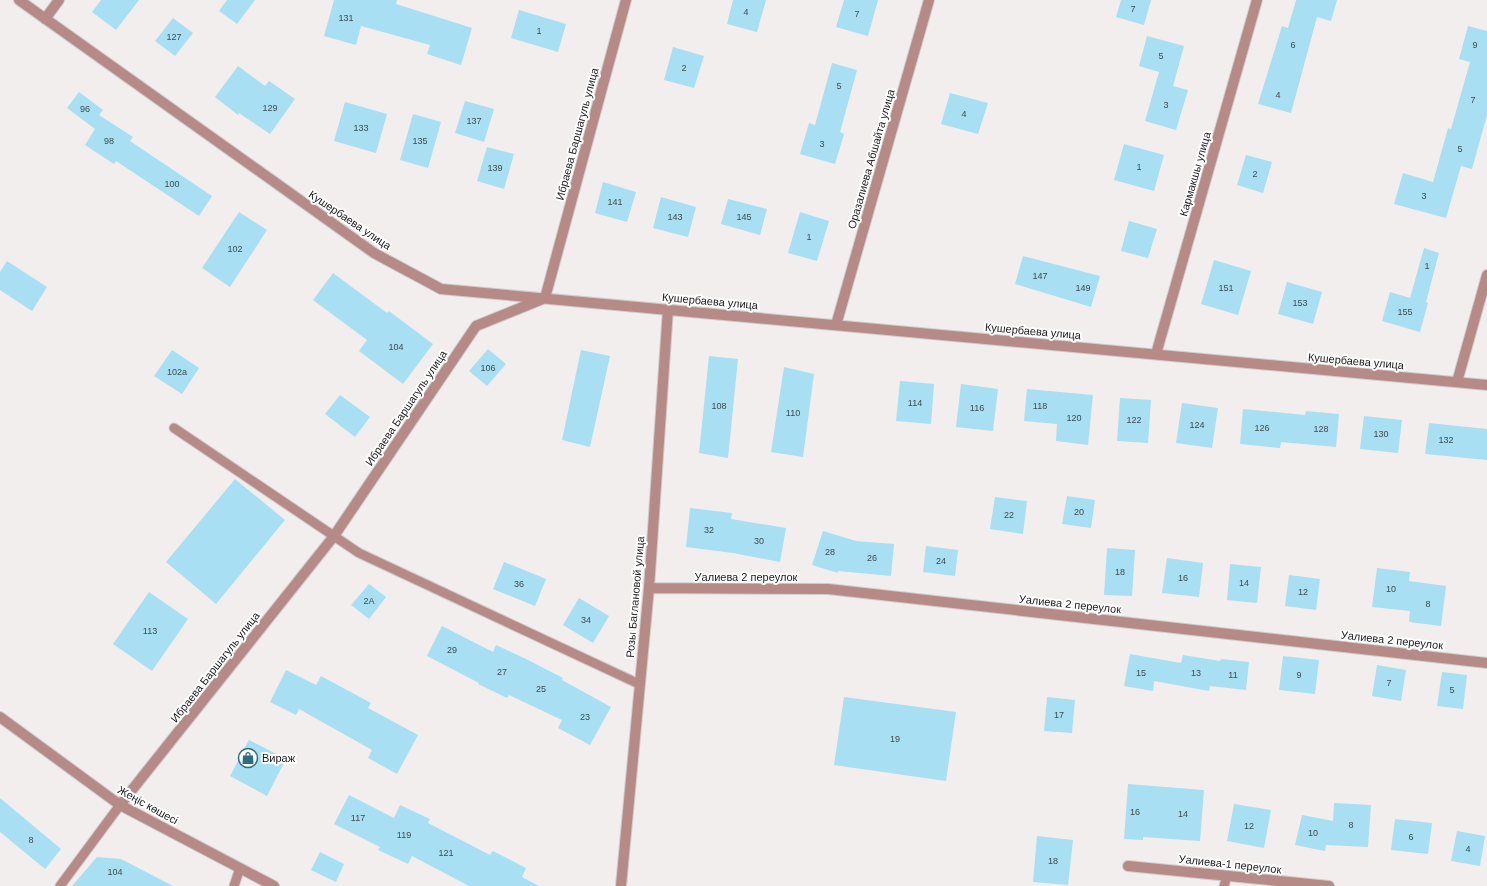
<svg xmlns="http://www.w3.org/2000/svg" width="1487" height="886" viewBox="0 0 1487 886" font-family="Arial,sans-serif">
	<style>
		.building { fill: #a8dff3 }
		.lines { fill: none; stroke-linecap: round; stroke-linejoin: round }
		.lane-casing { stroke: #d0cccb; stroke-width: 11 }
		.street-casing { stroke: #d0cccb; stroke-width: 12 }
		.lane { stroke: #b68a87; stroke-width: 9 }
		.street { stroke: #b68a87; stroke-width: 10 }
		.labels { text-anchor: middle; stroke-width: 4; stroke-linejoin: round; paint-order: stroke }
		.number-label { font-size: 9px; fill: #3f4b50 }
		.street-label { font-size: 11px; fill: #1c1a1a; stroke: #fff }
		.poi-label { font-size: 11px; fill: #1c1a1a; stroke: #fff; text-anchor: start }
	</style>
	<rect width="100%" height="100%" fill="#f2eeed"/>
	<!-- building -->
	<path class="building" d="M101,0H139L116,30L92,12Z
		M227,0H255L237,24L219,11Z
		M334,0H397L396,4L472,28L461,65L427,54L430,45L361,26L356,45L324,36Z
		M733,0H766L757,32L727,24Z
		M844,0H878L868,36L836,27Z
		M1121,0H1151L1144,25L1116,17Z
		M1296,0H1337L1331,21L1317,17L1291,113L1258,104L1282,26L1288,28Z
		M519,10L566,24L558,52L511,38Z
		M173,18L193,33L175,56L155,41Z
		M1468,26L1487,31V115L1472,169L1461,166L1446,218L1394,204L1403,173L1433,182L1448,128L1451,129L1470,62L1459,59Z
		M1147,36L1184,46L1173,86L1188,90L1176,130L1145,121L1159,72L1139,66Z
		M673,47L704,56L694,88L664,80Z
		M832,63L857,70L840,132L844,134L835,164L800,154L809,123L815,125Z
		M238,66L265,86L269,81L295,99L270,134L239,113L238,115L215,97Z
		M79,92L103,110L99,115L133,137L130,141L212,196L199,216L116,161L114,164L85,145L95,129L67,108Z
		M950,93L988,103L978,134L941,124Z
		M465,101L494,109L484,142L455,133Z
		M345,102L387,114L376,153L334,141Z
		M413,114L441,122L428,168L400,160Z
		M1124,144L1164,155L1154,191L1114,180Z
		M487,147L514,154L504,189L477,181Z
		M1246,155L1272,162L1263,193L1237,185Z
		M603,182L636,192L627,222L595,213Z
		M661,197L696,207L688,237L653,228Z
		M728,199L767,209L760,235L721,224Z
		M239,212L267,230L230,287L202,268Z
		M800,212L829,221L817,261L788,253Z
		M1129,221L1157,229L1148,258L1121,251Z
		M1424,248L1439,253L1426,302L1428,303L1420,332L1382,321L1390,292L1410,298Z
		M1023,256L1100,276L1091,307L1015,284Z
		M1214,260L1251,271L1238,315L1201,304Z
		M7,261L47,287L32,311L0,290V272Z
		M333,273L387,313L389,311L433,344L403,384L359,351L367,340L313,300Z
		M1287,282L1322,292L1313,324L1278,314Z
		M488,349L506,364L487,386L469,371Z
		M172,350L199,368L182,394L154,376Z
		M581,350L610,356L590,447L562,440Z
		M709,356L738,359L728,458L699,453Z
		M784,367L814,374L803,457L771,452Z
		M900,381L934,384L931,424L896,421Z
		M961,384L998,389L993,431L956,427Z
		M1027,389L1093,395L1088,445L1056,441L1057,424L1024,421Z
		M340,395L370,417L355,437L325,414Z
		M1120,398L1151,400L1148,443L1117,441Z
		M1182,403L1218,408L1212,448L1176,443Z
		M1243,409L1305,415L1306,411L1339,414L1336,447L1281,442L1280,448L1240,444Z
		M1364,416L1402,420L1398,453L1360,449Z
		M1429,423L1487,429V460L1425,454Z
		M235,479L285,520L216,604L166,562Z
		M1067,496L1095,500L1091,528L1062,524Z
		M995,497L1027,501L1023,534L990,529Z
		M690,508L732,513L731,519L786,528L780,562L733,553L686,547Z
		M823,531L856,541L894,544L891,576L838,571V573L812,565Z
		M926,546L958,550L955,576L923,572Z
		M1107,548L1135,550L1132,596L1104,595Z
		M1167,558L1203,563L1199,597L1162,593Z
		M504,562L546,579L535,606L493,589Z
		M1230,564L1261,567L1257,603L1227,600Z
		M1377,568L1410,572L1409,581L1446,586L1441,626L1409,622L1410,611L1372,607Z
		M1289,575L1320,579L1316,610L1285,606Z
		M369,584L386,597L369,619L351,605Z
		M149,592L188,619L152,671L113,644Z
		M579,598L609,616L593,643L563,625Z
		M442,626L493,652L496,645L526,659L563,678L562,680L611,707L590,745L558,728L562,720L509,695L507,698L478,684L479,683L427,656Z
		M1130,654L1181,663L1183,655L1220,661L1221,659L1249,662L1246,690L1210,686L1209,691L1154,681L1153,691L1124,686Z
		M1283,656L1319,660L1315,694L1279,690Z
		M1377,665L1406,670L1401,701L1372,696Z
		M286,670L316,685L321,676L371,703L368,708L418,735L397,774L368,758L372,750L299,709L296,715L270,702Z
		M1442,672L1467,675L1463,709L1437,706Z
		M844,697L956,712L946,781L834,765Z
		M1047,697L1075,700L1072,733L1044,731Z
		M249,740L286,759L267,796L230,776Z
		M1128,784L1204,790L1200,841L1143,837V840L1124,839Z
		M349,795L394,818L400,805L430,819L428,823L490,855L493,851L526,868L522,877L539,886H469L412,856L408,864L378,850L380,847L334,824Z
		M0,798L61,849L45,869L0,832Z
		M1334,803L1371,805L1368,847L1326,845L1325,851L1295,845L1302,815L1333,821Z
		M1234,804L1271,810L1264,848L1227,841Z
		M1395,819L1432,823L1428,854L1391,850Z
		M1457,831L1485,836L1480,866L1451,861Z
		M1037,836L1073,840L1068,885L1033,882Z
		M320,852L344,864L336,882L311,870Z
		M97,857L121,859L173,886H72Z"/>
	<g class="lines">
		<!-- lane casing -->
		<g class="lane-casing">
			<path id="lane" d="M174,428L359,553L639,684
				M60,886L120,805
				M234,886L240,868
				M1224,886L1227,876"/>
		</g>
		<!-- street casing -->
		<g class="street-casing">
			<path id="street" d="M19,0L374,253L441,289L1487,385
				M45,19L59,0
				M836,325L929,0
				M1156,354L1257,0
				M1457,382L1487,275
				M649,588L828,589L1487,663
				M0,717L120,805L274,886
				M120,805L334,536L476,326L545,298L626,0
				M1128,866L1329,886
				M621,886L649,588L668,309"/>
		</g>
		<!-- lane -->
		<use href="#lane" class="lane"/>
		<!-- street -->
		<use href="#street" class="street"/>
	</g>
	<!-- icons -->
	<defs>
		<g id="shop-ring" transform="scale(1)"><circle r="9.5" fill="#fff" stroke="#2c6d81" stroke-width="1.5"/><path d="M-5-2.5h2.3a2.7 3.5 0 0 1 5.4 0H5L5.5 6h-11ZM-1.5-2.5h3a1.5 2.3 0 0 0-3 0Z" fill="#2c6d81"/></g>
	</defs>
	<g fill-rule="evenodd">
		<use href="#shop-ring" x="248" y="758"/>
	</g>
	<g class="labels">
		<!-- number labels -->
		<g class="number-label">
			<text x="1133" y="12">7</text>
			<text x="746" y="15">4</text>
			<text x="857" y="17">7</text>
			<text x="346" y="21">131</text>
			<text x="539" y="34">1</text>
			<text x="174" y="40">127</text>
			<text x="1293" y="48">6</text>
			<text x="1475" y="48">9</text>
			<text x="1161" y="59">5</text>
			<text x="684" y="71">2</text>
			<text x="839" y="89">5</text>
			<text x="1278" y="98">4</text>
			<text x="1473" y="103">7</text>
			<text x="1166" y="108">3</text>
			<text x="270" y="111">129</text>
			<text x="85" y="112">96</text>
			<text x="964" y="117">4</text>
			<text x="474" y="124">137</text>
			<text x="361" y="131">133</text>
			<text x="109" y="144">98</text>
			<text x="420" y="144">135</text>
			<text x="822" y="147">3</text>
			<text x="1460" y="152">5</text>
			<text x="1139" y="170">1</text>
			<text x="495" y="171">139</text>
			<text x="1255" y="177">2</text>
			<text x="172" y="187">100</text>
			<text x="1424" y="199">3</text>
			<text x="615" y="205">141</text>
			<text x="675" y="220">143</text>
			<text x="744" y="220">145</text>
			<text x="809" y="240">1</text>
			<text x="235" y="252">102</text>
			<text x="1427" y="269">1</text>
			<text x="1040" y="279">147</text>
			<text x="1083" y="291">149</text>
			<text x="1226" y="291">151</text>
			<text x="1300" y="306">153</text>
			<text x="1405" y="315">155</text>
			<text x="396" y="350">104</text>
			<text x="488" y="371">106</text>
			<text x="177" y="375">102а</text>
			<text x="915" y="406">114</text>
			<text x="719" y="409">108</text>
			<text x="1040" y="409">118</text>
			<text x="977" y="411">116</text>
			<text x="793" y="416">110</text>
			<text x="1074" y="421">120</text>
			<text x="1134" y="423">122</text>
			<text x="1197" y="428">124</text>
			<text x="1262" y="431">126</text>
			<text x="1321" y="432">128</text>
			<text x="1381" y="437">130</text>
			<text x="1446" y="443">132</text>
			<text x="1079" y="515">20</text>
			<text x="1009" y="518">22</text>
			<text x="709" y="533">32</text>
			<text x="759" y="544">30</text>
			<text x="830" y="555">28</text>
			<text x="872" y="561">26</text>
			<text x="941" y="564">24</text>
			<text x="1120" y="575">18</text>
			<text x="1183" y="581">16</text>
			<text x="1244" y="586">14</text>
			<text x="519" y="587">36</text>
			<text x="1391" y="592">10</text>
			<text x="1303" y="595">12</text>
			<text x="369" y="604">2А</text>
			<text x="1428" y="607">8</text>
			<text x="586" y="623">34</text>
			<text x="150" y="634">113</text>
			<text x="452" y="653">29</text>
			<text x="502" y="675">27</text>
			<text x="1141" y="676">15</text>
			<text x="1196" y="676">13</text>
			<text x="1233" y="678">11</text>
			<text x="1299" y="678">9</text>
			<text x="1389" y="686">7</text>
			<text x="541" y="692">25</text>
			<text x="1452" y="693">5</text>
			<text x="1059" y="718">17</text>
			<text x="585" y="720">23</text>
			<text x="895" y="742">19</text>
			<text x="1135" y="815">16</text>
			<text x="1183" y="817">14</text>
			<text x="358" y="821">117</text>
			<text x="1351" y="828">8</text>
			<text x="1249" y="829">12</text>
			<text x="1313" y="836">10</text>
			<text x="404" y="838">119</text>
			<text x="1411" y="840">6</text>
			<text x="31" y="843">8</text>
			<text x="1468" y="852">4</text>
			<text x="446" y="856">121</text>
			<text x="1053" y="864">18</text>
			<text x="115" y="875">104</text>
		</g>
		<!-- street labels -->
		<g class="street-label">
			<text transform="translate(577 134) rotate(-75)" y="4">Ибраева Баршагуль улица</text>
			<text transform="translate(871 159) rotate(-74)" y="4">Оразалиева Абшайта улица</text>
			<text transform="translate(1195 174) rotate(-74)" y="4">Кармакшы улица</text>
			<text transform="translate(350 220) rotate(34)" y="4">Кушербаева улица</text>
			<text transform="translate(710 301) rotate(5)" y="4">Кушербаева улица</text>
			<text transform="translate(1033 331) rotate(5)" y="4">Кушербаева улица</text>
			<text transform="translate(1356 361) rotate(5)" y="4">Кушербаева улица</text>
			<text transform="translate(406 408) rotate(-56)" y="4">Ибраева Баршагуль улица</text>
			<text x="746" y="581">Уалиева 2 переулок</text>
			<text transform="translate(635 597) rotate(-85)" y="4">Розы Баглановой улица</text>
			<text transform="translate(1070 604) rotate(6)" y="4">Уалиева 2 переулок</text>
			<text transform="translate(1392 640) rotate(6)" y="4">Уалиева 2 переулок</text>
			<text transform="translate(215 667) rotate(-52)" y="4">Ибраева Баршагуль улица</text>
			<text transform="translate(148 805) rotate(29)" y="4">Жеңіс көшесі</text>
			<text transform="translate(1230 864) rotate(6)" y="4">Уалиева-1 переулок</text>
		</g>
		<!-- poi labels -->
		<g class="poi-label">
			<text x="262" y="762">Вираж</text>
		</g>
	</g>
</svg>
